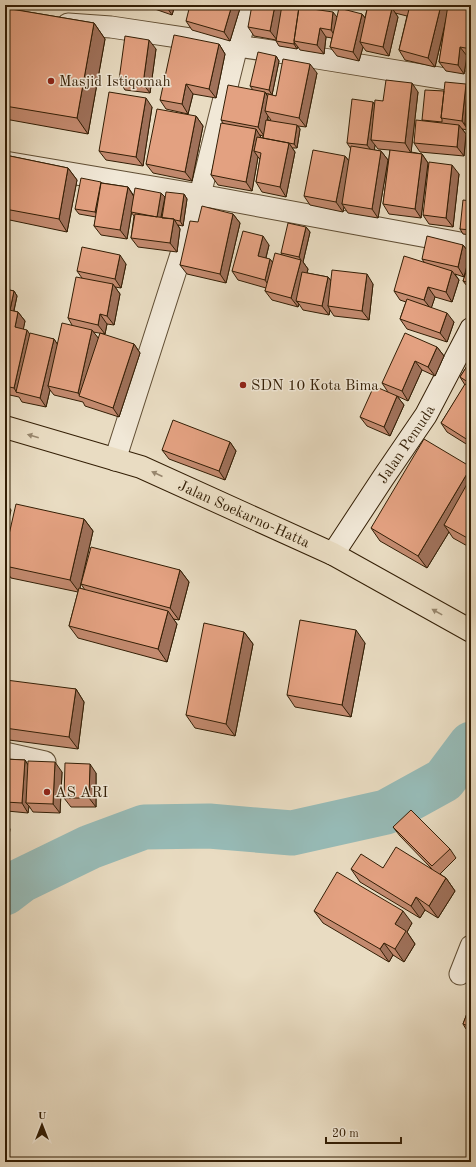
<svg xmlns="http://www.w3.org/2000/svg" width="476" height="1167" viewBox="0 0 476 1167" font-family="'Old Standard TT',serif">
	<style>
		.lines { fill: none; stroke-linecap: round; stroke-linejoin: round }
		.river { stroke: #97bbb7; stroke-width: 45 }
		.street-casing { stroke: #604e34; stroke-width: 23 }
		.secondary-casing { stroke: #331e05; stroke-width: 24 }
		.highway-casing { stroke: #331e05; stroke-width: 24 }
		.street { stroke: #f1e8d7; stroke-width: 21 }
		.secondary { stroke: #f1e8d7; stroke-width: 22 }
		.highway { stroke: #e9dcc2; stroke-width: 22 }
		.wall { fill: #c38a6f; stroke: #331e05; fill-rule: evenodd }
		.shaded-wall { fill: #9f715a; stroke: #331e05 }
		.building { fill: #e3a181; stroke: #331e05 }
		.oneway { fill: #97866d }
		.poi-dot { fill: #8f2418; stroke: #f1e8d7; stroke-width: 1.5 }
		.labels { text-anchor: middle; stroke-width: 3; stroke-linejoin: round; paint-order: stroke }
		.poi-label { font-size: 15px; fill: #331e05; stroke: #f1e8d7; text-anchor: start }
		.street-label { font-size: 15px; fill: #331e05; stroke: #f1e8d7 }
	</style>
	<rect width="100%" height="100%" fill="#e9dcc2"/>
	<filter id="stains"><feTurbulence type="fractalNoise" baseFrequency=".005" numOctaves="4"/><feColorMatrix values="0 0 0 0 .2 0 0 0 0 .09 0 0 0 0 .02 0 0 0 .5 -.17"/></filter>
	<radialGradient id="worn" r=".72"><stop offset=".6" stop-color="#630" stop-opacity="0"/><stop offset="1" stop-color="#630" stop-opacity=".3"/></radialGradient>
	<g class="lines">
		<!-- river -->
		<path class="river" d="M5,893L22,880L90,847L144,827L209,826L292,833L386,812L444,780L471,744"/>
		<!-- street casing -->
		<g class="street-casing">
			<path id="street" d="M68,24L111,27L311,57L471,83
				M5,162L200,195L471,245
				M115,460L200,195L237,46L251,5
				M5,753L45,762
				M460,974L471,946"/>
		</g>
		<!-- secondary casing -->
		<g class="secondary-casing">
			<g id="secondary">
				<path id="s1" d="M333,554L383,478L426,415L471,329"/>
			</g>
		</g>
		<!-- highway casing -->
		<g class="highway-casing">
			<g id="highway">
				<path id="s2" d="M5,427L141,467L333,554L471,631"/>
			</g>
		</g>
		<!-- street -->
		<use href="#street" class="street"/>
		<!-- secondary -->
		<use href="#secondary" class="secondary"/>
		<!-- highway -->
		<use href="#highway" class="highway"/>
	</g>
	<!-- wall -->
	<path class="wall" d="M147,5H175L172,15L149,7Z
		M241,5L230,41L192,30L186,21Z
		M368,5H444L448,10L471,6V57L467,56L464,74L446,71L439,62L446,21L435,67L405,60L399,50L407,16L395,13L398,17L389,56L366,51L363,47L359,61L337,56L330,47L332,38L326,37L324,54L300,50L298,47L297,49L279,46L276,41V40L254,36L248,27L301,7L337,17L362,14L365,18Z
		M5,8L94,23L105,39L88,134L5,119Z
		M219,44L225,54L216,98L193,94L188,114L166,109L160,100Z
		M156,49L150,93L125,90L119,80Z
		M276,56L279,61L272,95L265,93L268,97L276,96L317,73L306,127L298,126L300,129L297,148H292L295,152L286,197L262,192L256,182L260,159L258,157L252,191L218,185L211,175L223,123L221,120L253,90L250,86ZM268,116L271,120H268ZM260,135L263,136V138H261Z
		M468,87H471V133L468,129V130L462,129L466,134L464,156L420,152L414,143L423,121L422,120L444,91Z
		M418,92L411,152L422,154L428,163L421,218L389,214L383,204L390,150L378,149L375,145L374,150L381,151L388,160L378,218L348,213L344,207L343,212L310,205L304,196L345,156L349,161L351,149L347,143L375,104L383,101Z
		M152,107L143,166L106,160L99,151Z
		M196,116L203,126L192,181L153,173L146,164Z
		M5,155L68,168L77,180L67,232L5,219Z
		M459,174L453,227L429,224L423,215Z
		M102,183L128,187L134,196L165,197L161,218H162L184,194L187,199L183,226L178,225L180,229L177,252L138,247L131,238L134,216L131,212L133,204L127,239L101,235L94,226L96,217L79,214L75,209Z
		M471,201V235L463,234L460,229Z
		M233,214L240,223L226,283L187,274L180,265L198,222Z
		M306,227L310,232L303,262L308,269L307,273L328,277L331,281L373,284L369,320L334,316L330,310L329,315L303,310L299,304L298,307L272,300L265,291L266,288L238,280L232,271L269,245L266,258L273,262L282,255L281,253Z
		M463,245L470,254L464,277L455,274L459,280L452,302L435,297L431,308L454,322L447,342L407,329L400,319L406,302L400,300L394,291L424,262L422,259Z
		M126,264L121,288L115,287L120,294L114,325L107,324L105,334L93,332L98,338L134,344L140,353L119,417L85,406L83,402L54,395L50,390L46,407L22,402L19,397L5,394V289L14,291L17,296L14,311L18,312L25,321L23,329L30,335L54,339L57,344L72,325L68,318L82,278L77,271Z
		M471,264V287L467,286L463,281Z
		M437,347L444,356L435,376L422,370L408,401L397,396L404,405L390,436L367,426L360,417L388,392L382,383Z
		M471,360V447L447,432L441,423L465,385L460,377Z
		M230,442L236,451L225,480L169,459L162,450Z
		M471,467V548L453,538L449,532L427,568L380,541L371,528Z
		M84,519L93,531L80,588L85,590L81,584L180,570L189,582L179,620L173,619L177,624L167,662L78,638L69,626L78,592L11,578L5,569V552Z
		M244,632L253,644L235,736L195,728L186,715Z
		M365,643L351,717L295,707L287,695Z
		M5,689H76L84,702L78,749L9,740L5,735Z
		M5,759L25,760L28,765L62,772L60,813L33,812L29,806L28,813L7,811L5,809Z
		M96,773V807H71L64,798Z
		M393,827L450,849L456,858L440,874L446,878L455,891L438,918L425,910L420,918L360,882L351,869L383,868L432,869L400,836Z
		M314,911L412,923L407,932L415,944L404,962L393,955L389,962L323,923Z
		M471,1003V1031L466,1029L463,1024Z"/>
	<!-- shaded-wall -->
	<path class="shaded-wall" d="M166,5H175L172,15L166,6Z
		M232,5H241L230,41L224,32Z
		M275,5H283L277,40L270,31Z
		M407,5H416L413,17L407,8Z
		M441,5H444L448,11L435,67L428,58Z
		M392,8L398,17L389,56L383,47Z
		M333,12L340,21L337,39L331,30Z
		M362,14L369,23L360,42L363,47L359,61L353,52Z
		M94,23L105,39L88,134L77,118Z
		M320,28L326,37L324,54L317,45Z
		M149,40L156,49L150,93L143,84Z
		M294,42L298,47L297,49L294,44Z
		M219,44L225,54L216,98L209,89Z
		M460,47L467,56L464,74L458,65Z
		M276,56L279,61L272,95L269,90Z
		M310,64L317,73L306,127L299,118Z
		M412,83L418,92L411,153L405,143Z
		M186,84L193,94L188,114L182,104Z
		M466,84L471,92L465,124L468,130L462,121Z
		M265,92L271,102L265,111L268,116L264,136L258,127Z
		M146,98L152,107L143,166L136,157Z
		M373,102L379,111L371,140L375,145L374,154L367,145Z
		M196,116L203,126L192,181L185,172Z
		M297,125L300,129L297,148L294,144Z
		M459,125L466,134L464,156L457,147Z
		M256,129L262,139L254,151L258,157L252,191L246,182Z
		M289,143L295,152L286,197L280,187Z
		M381,151L388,160L378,218L372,209Z
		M422,154L428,163L421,218L415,209Z
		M345,156L352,165L342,204L344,207L343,212L336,202Z
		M452,165L459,174L453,227L446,218Z
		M68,168L77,180L67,232L59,219Z
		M101,182L104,187L99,217L95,212Z
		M128,187L134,197L127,239L120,230Z
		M161,193L165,197L160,222L157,217Z
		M184,194L187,199L183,226L180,221Z
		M233,214L240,223L226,283L220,274Z
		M174,219L180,229L177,252L170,243Z
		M306,227L310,232L303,262L308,269L299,302L296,301L299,304L298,307L291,298L301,260L299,257Z
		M263,236L269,245L264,265L258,256Z
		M463,245L470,254L464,277L458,267Z
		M120,255L126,264L121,288L115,279Z
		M270,259L277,268L271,289L265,280Z
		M452,271L459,280L452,302L446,292Z
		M367,274L373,284L369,320L362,311Z
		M328,277L335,286L328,306L330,310L329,315L322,306Z
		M113,284L120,294L114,325L107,316Z
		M428,287L435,297L431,309L424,300Z
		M14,291L17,296L13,314L10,310Z
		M18,312L25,321L22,336L15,327Z
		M447,313L454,322L447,342L440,333Z
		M100,314L107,324L105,334L98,325Z
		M27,330L33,339L17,393L14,388Z
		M92,330L99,339L81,397L78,393Z
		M54,339L60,348L48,386L50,390L46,407L40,398Z
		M134,344L140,353L119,417L113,408Z
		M437,347L444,356L435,376L428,367Z
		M415,361L422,370L408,401L402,391Z
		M397,396L404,405L390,436L384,427Z
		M230,442L236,451L225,480L219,471Z
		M471,467V495L444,525L449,532L427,568L418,556Z
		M5,501L11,510L5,538Z
		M84,519L93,531L79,592L70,580Z
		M180,570L189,582L179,620L170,608Z
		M168,611L177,624L167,662L158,649Z
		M356,630L365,643L351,717L342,705Z
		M244,632L253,644L235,736L226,724Z
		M76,689L84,702L78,749L69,737Z
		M25,760L31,770L26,803L29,806L28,813L22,803Z
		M55,762L62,772L60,813L53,804Z
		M90,764L96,773V807L89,798Z
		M5,821L10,829L7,850L5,847Z
		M446,878L455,891L438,918L429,906Z
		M416,897L425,910L420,918L411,906Z
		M403,911L412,923L407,932L415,944L404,962L395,949V924Z
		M384,943L393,955L389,962L380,949Z"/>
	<!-- building -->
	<path class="building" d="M190,5H232L224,32L186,21Z
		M252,5H275L270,31L248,27Z
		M282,5H290L300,7H299L294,41V44L276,41Z
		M368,5H377L392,8L383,47L360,42Z
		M393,5H407V8Z
		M410,5H441L428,58L399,50Z
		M448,5H466L471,6V49L460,47L458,65L439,62Z
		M299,7L333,12L331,30L320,28L317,45L294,41Z
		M5,8L94,23L77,118L5,106Z
		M339,8L362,14L353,52L330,47Z
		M174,35L219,44L209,89L186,84L182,104L160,100Z
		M125,36L149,40L143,84L119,80Z
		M258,52L276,56L269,90L250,86Z
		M283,59L310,64L299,118L265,111L268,94L276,96Z
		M386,80L412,83L405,143L371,140L375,100L383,101Z
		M445,82L466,84L462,121L441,118Z
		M228,85L265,92L258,127L221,120Z
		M467,87H471V124H465Z
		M425,90L444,91L441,118L442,119V122L422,120Z
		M109,92L146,98L136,157L99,151Z
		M352,99L373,102L367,145L347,143Z
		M157,109L196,116L185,172L146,164Z
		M266,120L297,125L294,144L263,138Z
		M416,120L459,125L457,147L414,143Z
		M221,123L256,129L246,182L211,175Z
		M257,137L289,143L280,187L256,182L261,153L254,151Z
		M351,146L381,151L372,209L342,204Z
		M313,150L345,156L336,202L304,196Z
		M390,150L422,154L415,209L383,204Z
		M5,155L68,168L59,219L5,209Z
		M429,162L452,165L446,218L423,215Z
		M81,178L101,182L95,212L75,209Z
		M101,183L128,187L120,230L94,226Z
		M135,188L161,193L157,217L131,212Z
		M166,192L184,194L180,221L175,220L174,219L162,218Z
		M463,200L471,201V230L460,229Z
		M202,206L233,214L220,274L180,265L190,221L198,222Z
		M135,214L174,219L170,243L131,238Z
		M288,223L306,227L299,257L281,253Z
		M243,231L263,236L258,256L270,259L265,280L232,271Z
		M427,236L463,245L458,267L422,259Z
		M82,247L120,255L115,279L77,271Z
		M275,253L301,260L291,298L265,291Z
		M404,256L452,271L446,292L428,287L424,300L394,291Z
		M469,263L471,264V283L463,281Z
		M332,270L367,274L362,311L328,306Z
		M302,272L328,277L322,306L296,301Z
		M76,277L113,284L107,316L100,314L98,325L68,318Z
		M5,289L14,291L10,310L5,309Z
		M407,299L447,313L440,333L400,319Z
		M5,309L18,312L15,327L27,330L14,388L5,386Z
		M62,323L92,330L78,393L48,386Z
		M30,333L54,339L40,398L16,392Z
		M100,333L134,344L113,408L79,396Z
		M405,333L437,347L428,367L415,361L402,391L382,383Z
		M471,360V384L460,377Z
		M465,384L471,388V442L441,423Z
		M374,386L397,396L384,427L360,417Z
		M173,420L230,442L219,471L162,450Z
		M424,439L471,467L418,556L371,528Z
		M471,477V540L444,525Z
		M16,504L84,519L70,580L5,566V552Z
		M91,547L180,570L170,608L81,584Z
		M79,588L168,611L158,649L69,626Z
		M300,620L356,630L342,705L287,695Z
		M204,623L244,632L226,724L186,715Z
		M6,680L76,689L69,737L5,728V689Z
		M5,759L25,760L22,803L5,802Z
		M28,761L55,762L53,804L26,803Z
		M65,763L90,764L89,798H64Z
		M411,810L450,849L432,866L393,827Z
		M396,847L446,878L429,906L416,897L411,906L351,869L361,854L383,868Z
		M337,872L403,911L395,924L406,931L395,949L384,943L380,949L314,911Z
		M471,1003V1027L463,1024Z"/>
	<!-- one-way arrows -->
	<defs><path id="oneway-solid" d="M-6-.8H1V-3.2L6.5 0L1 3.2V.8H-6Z"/></defs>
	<g class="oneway">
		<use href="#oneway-solid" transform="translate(33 436) rotate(-164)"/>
		<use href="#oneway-solid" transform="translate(157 474) rotate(-156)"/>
		<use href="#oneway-solid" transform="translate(437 612) rotate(-151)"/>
	</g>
	<!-- markers -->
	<g class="poi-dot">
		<circle cx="51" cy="81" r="4"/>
		<circle cx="243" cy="385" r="4"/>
		<circle cx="47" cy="792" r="4"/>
	</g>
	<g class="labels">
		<!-- poi labels -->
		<g class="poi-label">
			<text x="59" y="86">Masjid Istiqomah</text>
			<text x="251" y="390">SDN 10 Kota Bima</text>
			<text x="55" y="797">AS ARI</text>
		</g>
		<!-- street labels -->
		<g class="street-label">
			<text dy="5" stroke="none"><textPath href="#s1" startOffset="132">Jalan Pemuda</textPath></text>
			<text dy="5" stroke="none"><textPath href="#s2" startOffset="255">Jalan Soekarno-Hatta</textPath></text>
		</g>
	</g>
	<!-- margin -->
	<rect width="476" height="1167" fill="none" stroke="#e9dcc2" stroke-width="20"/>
	<rect x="6" y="6" width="464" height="1155" fill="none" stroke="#331e05" stroke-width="2"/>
	<rect x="10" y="10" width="456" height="1147" fill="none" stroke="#331e05"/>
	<!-- north arrow -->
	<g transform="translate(42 1125)" stroke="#f1e8d7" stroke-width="3" paint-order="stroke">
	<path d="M0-3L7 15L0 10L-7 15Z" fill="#331e05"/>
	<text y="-6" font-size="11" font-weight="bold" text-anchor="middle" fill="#331e05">U</text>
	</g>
	<!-- scale -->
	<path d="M326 1137v6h75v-6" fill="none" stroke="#331e05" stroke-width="2"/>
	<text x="332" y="1137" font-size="12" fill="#331e05" stroke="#f1e8d7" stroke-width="3" paint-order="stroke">20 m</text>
	<rect width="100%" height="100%" filter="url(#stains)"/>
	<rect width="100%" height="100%" fill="url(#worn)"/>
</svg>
